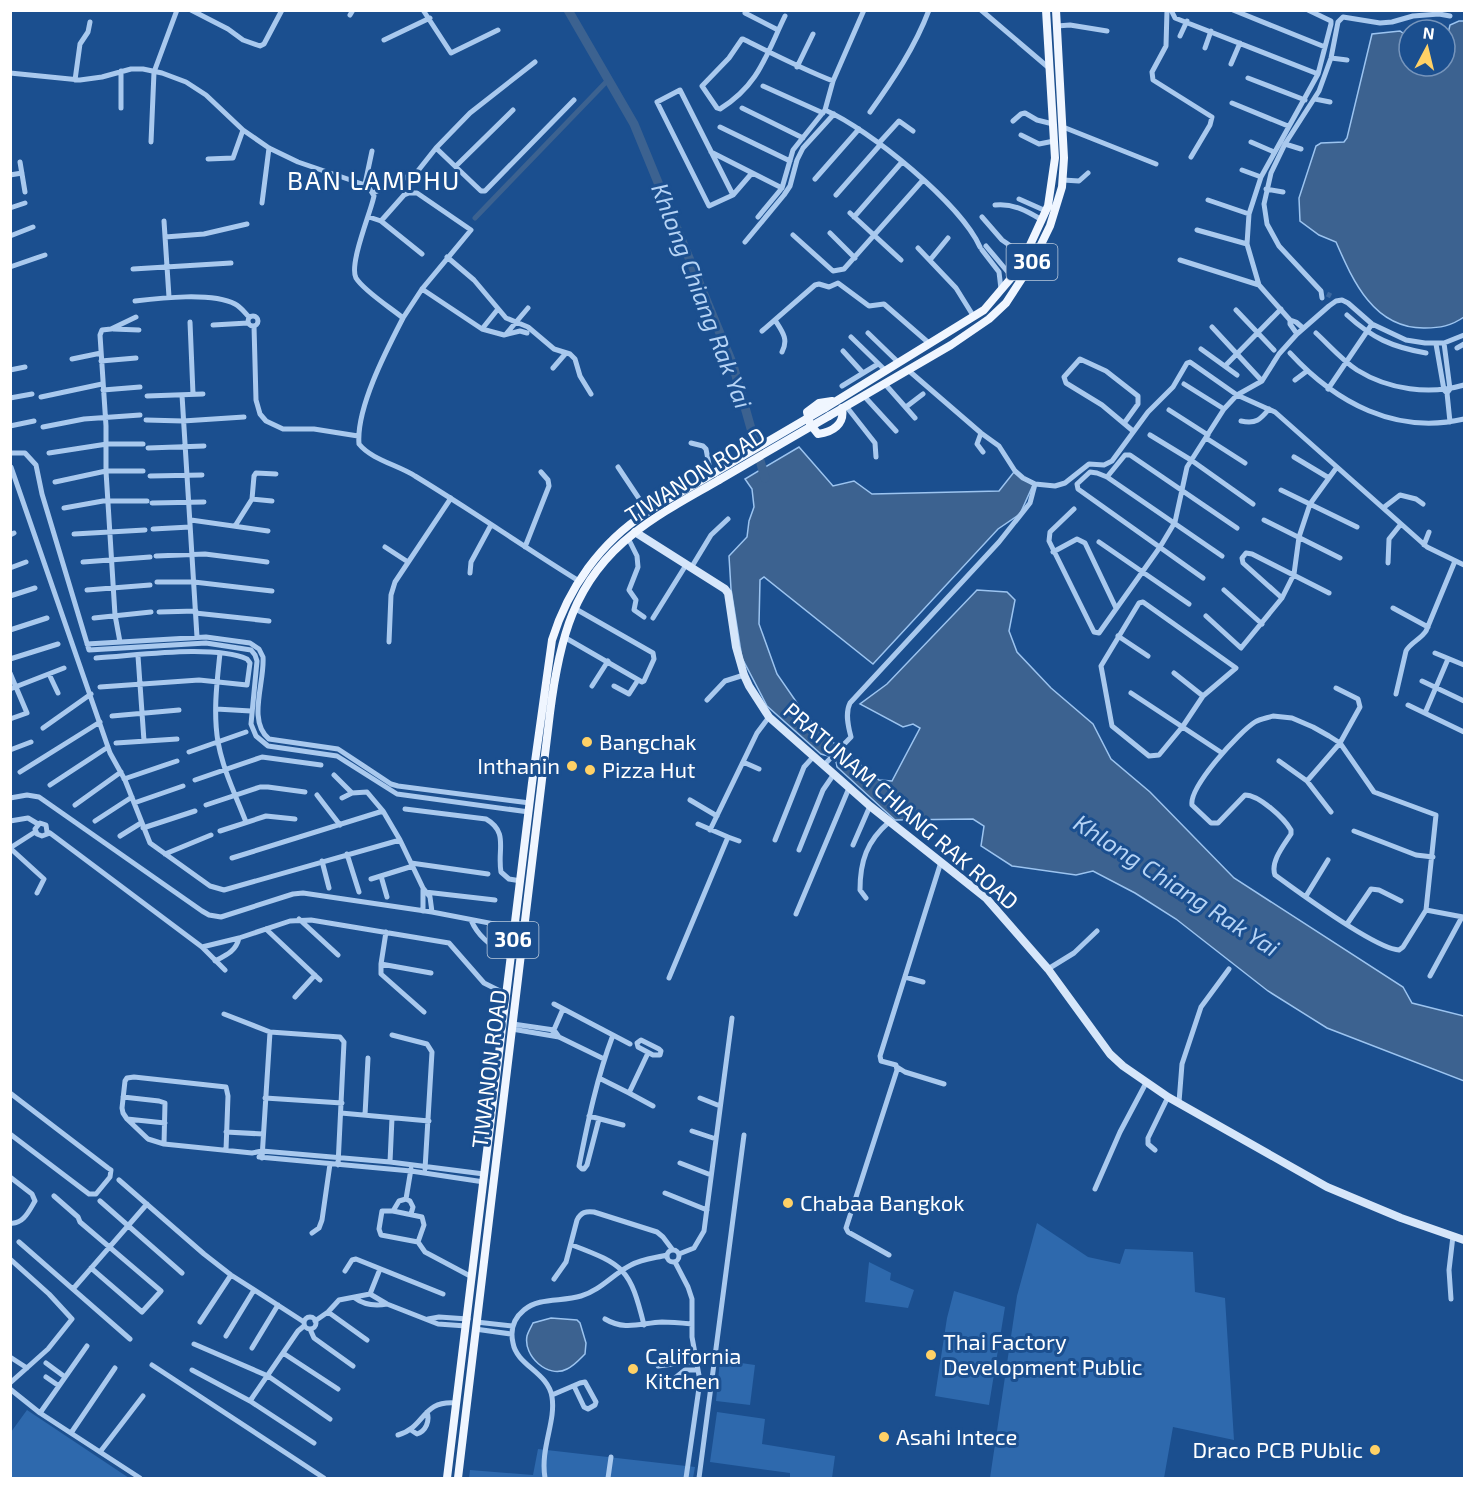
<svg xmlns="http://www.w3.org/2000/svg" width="1475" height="1489" viewBox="0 0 1475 1489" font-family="'Exo 2',sans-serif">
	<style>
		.green { fill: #2e69ad }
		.water { fill: #3c6290; stroke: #9cc4f0; stroke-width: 1.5 }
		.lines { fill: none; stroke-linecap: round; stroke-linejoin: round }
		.canal { stroke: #3c6290; stroke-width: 5 }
		.river { stroke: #3c6290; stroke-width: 9 }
		.street-tunnel { stroke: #3d69a0; stroke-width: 5; stroke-dasharray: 5 2.5; stroke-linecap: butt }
		.street { stroke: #a9c9ee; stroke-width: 5 }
		.secondary { stroke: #d6e6fa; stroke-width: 8 }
		.primary { stroke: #f0f6ff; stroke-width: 8 }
		.primary-bridge { stroke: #f0f6ff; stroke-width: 8 }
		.poi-dot { fill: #ffd166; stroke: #1b4f8f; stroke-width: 2 }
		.labels { text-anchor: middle; stroke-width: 6; stroke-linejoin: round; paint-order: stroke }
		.shield { fill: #1b4f8f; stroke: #bbcadd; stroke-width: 1.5 }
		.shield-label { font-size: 21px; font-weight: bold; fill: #fff }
		.street-label { font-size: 22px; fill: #fff; stroke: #1b4f8f }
		.poi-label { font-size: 22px; fill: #fff; stroke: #1b4f8f; text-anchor: start }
		.water-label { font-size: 24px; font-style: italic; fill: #b5d3f5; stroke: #1b4f8f }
		.quarter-label { font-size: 26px; letter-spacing: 1.5px; fill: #fff; stroke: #1b4f8f }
	</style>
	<rect width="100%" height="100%" fill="#1b4f8f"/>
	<!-- green -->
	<path class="green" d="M1037,1223L1088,1257L1120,1264L1125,1249L1193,1252L1195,1292L1225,1298L1234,1440L1173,1427L1164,1478H990L1017,1296Z
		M869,1262L891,1273L890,1280L914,1290L908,1308L865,1302Z
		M954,1291L1005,1307L989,1405L935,1396L947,1318Z
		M720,1360L755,1365L750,1405L716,1401Z
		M27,1410L129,1478H11V1432Z
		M717,1412L765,1419L762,1444L835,1456L832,1478H790V1473L710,1462Z
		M538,1449L695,1467L693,1478H469L470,1470L533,1475Z"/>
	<!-- water -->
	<path class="water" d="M1459,21H1464V317C1451,326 1440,328 1425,328C1374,329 1353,281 1336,242L1319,235L1300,221L1299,198L1316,146L1321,143L1344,142L1347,138L1372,34L1400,31L1404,34L1409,49V66H1445V46L1450,25Z
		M799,447L833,486L854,481L872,494L999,491L1014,472L1033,485L1020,514L998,529L873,664L764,577L760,580L759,624L777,674L806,716L836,745V750L841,754L846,753L879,780L892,781L920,728L913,724L903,727L860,704L887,684L977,590L1007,592L1015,600L1009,631L1017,652L1051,688L1093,724L1111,759L1150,792L1234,878L1403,987L1412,1003L1464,1016V1081L1327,1028L1268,991L1176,919L1135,893L1093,871L1076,875L1012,866L981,846L984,826L973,819L895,820L837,767C836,755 830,757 821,754L767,706L742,658L731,589L729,556L747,537L749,521L754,507L752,489L745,479Z
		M551,1318L577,1320L580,1323L586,1343L585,1354C580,1359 574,1366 567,1369C548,1379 523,1356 527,1336C528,1332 531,1327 533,1323Z"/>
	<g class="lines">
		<!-- canal -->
		<path class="canal" d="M475,218L608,80"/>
		<!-- river -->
		<path class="river" d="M568,10L634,124L733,365L765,478"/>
		<!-- street-tunnel -->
		<path class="street-tunnel" d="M1327,294L1331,296"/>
		<!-- street -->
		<path class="street" d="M191,10L228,29L243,40L260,46L264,44L282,10
			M423,10L451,53L498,30
			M981,10L1049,68
			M1167,10L1166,46L1152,72L1153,80L1212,117L1210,125L1191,157
			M1171,10L1175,18L1318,74
			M1233,10L1325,47
			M745,13L778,30
			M350,15L353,10
			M785,16C766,55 759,85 720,109L717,108L702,86L729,58L742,39H743C773,54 802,69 833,81
			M1057,26L1070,25L1107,31
			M1180,36L1187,21
			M384,40L430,18
			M1205,48L1211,31
			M1331,58L1347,60
			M1231,64L1240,43
			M797,67L813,34
			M121,71V108
			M10,73L80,80L102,77L131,69H143L162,73L186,82L206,95L243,130L269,148L298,162L368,186L374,196L373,200C369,216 349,265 356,278C364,291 391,308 403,318C387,349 356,408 359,444C372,460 398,465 415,476C471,510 524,547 579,581
			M1248,78L1305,100
			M75,80L80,44L88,32L90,22
			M763,86L823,113
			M1315,99L1330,102
			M1232,103L1288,126
			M742,108L803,138
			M825,110C869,129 961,204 980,247
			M870,112C893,80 915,47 929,10
			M1013,121L1021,114L1025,113L1037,120L1053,124
			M720,127L790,161
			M1063,127L1156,164
			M1021,135L1039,144L1054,141
			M151,142L154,72L177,10
			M1251,142L1274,152
			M879,143L899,121L913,131
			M1285,144L1301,149
			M436,148L470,113L535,62
			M711,152L782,188
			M208,159L233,158L243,130
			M20,162L25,192
			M456,166L513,110
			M1242,170L1261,177
			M10,175L22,173
			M815,179L859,129
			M1063,180L1079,181L1088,173
			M365,184L372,151
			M1266,189L1283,192
			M373,193L417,172L436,148L481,191H485L574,100
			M733,195L680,90L657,102L709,206L733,195L752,173
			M836,195L880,145
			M1019,199L1046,211
			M1208,200L1249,214
			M262,203L269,148
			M995,205C1013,203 1027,211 1042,220
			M10,208L25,203
			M850,213L901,260
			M369,217L381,221L404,195L409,193H417L471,230L422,289L403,318
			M758,217L782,188L793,150L825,110L833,81L864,10
			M854,217L902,162
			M982,217L1002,240L1025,256
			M164,221L169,297
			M381,221L422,254
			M1197,230L1247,244
			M830,233L855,258
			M793,235L833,271L844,269L923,180
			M10,236L33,227
			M165,237L204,234L247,224
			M745,242L784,195L790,186L797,160L803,148L834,114
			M986,246L1012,277
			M918,248L956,288L974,317
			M982,250L999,272L1001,289
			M447,257L474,280L506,318L528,327L554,349L570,354L575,359L580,376L591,394
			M930,260L948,238
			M1180,260L1259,285
			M10,267L45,255
			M133,269L231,263
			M422,289L482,329L498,309
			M1322,298L1321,291L1279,246L1267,224L1264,204L1271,173L1285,144L1319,91L1331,58L1338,22L1343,17L1380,23L1392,22L1413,16L1439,14L1450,16
			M135,301C160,298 212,292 235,304C241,307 245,313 249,317
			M1236,310L1274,350
			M1347,315C1372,338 1392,347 1426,353
			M248 321a5 5 0 1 1 10 0a5 5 0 1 1-10 0Z
			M775,320C782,331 789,339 782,352
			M1290,320L1296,322L1303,328
			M190,322L193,394
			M213,325L248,323
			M254,326L256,400L260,414L266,421L283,429H314L358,436
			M1212,327L1262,381
			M113,329L139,330
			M482,329L504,335L520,331L527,333
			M762,331L815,285L819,284L829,287L838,283L869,306L884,304L930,344
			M868,333L899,363
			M1316,333C1329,345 1342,360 1357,370C1389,390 1430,395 1464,385
			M506,334L528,308
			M1297,334L1290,324V320L1259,285L1247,244L1249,214L1261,177L1318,74L1331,24V21L1308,10
			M851,337L886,371
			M1444,343L1450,389L1447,393L1450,422
			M1436,344L1444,390L1446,392
			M1457,348L1464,344
			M1201,349L1237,375
			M843,351L863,373
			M1290,353C1336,403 1396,435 1464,419
			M72,359L101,353
			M101,361L136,358
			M1225,366L1281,309
			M553,368L566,353
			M10,370L25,367
			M908,370L981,433L999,446L1015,471L1023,478L1035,484L1055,486L1065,483L1089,464L1104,465L1112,461L1148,412L1173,387L1187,363L1190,362L1237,395L1275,412L1427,547L1464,565
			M1295,380L1307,371
			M885,384L915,418
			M1184,384L1224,409
			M842,386L878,364
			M1328,389L1372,324
			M103,390L140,387
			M182,395L197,637
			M147,396L203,394
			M864,396L896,431
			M41,397L102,384
			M10,398L32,394
			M846,406L875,443L876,457
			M906,407L923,394
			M1169,410L1208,435
			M146,420L183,421L244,417
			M1241,421C1256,424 1260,420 1269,409
			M1125,422L1138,404V396L1106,371L1080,359L1064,377L1066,383L1102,405L1133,431
			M10,426L34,421
			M43,427L84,419L140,415
			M981,433L977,444L983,452
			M1150,435L1191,460L1253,504
			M1206,438L1245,463
			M691,443L703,446L706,449L711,475
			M148,448L204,446
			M10,453H25L36,465L42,494L89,650L206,643L251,650L255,655L257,661L251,724L256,736L268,746L337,756L397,794L529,812
			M49,453L107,444H143
			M1294,457L1329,478
			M11,467L110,753L125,780L150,843L210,886L224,890L400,840L423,888L430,897L432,912
			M618,467L648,512
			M150,476L202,475
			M1107,477L1125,455H1130L1237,528
			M55,482L106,471H143
			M1281,490L1357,527
			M252,499L254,476L256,473L276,474
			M152,503L204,502
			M64,508L103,501H147
			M1383,508L1400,495L1416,499L1423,504
			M1074,509L1050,532L1049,541L1094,632L1099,633L1160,547L1175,522L1187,467L1224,409L1237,395L1262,381L1279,354L1297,334L1329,306L1336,301L1342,300L1348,303L1372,324L1406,340L1425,343H1444L1464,335
			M191,520L268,531
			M1264,520L1340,558
			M235,526L252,499L272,501
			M153,529L190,527
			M74,534L145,530
			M10,535L14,533
			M628,538L637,556L638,567L629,590L636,600L634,610L644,617
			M1099,542L1189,604
			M1424,545L1429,532
			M385,547L408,562
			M525,547L549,486L548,480L541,472
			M1053,552L1077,539L1085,543L1116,608
			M156,556L205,554L267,562
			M83,562L150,557
			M1388,563L1389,539L1401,524
			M10,568L26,562
			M691,568L711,535L728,519
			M470,573L471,562L491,525
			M1203,578L1078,489L1077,484L1090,472L1097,473L1107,477L1222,556
			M157,582H194L272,591
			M87,590L150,585
			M1224,590L1262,624
			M10,596L35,588
			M1282,598L1243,563L1242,558L1246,553L1252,554L1329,593
			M1143,602L1236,668L1203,696L1183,726L1159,755L1149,756L1112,726L1101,666L1139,603Z
			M1393,608L1428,627
			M159,612L196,611
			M195,613L269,621
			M1206,616L1241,648L1282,598L1294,574L1299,537L1310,504L1337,467
			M94,618L151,612
			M653,618L686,565
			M10,630L47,618
			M1118,636L1148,656
			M564,637L642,682L644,681L654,659L653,653L574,608
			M120,642L115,615L106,471V426L100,335L102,330L111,329L136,317
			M389,642L391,595L395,582L451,498
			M87,644L206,637L250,643L259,649L263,657C265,682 247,721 269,739L338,749L391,784L398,786L530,803
			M220,653C217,682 213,712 218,742C223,770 236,796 246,822
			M1435,653L1464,665
			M138,656L144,741
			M96,658C135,656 212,644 247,659L250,663L247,685L199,680L100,687
			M10,659L58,644
			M10,673L27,713L10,719
			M1174,673L1203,696
			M49,674L58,693
			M1422,681L1464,701
			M592,686L608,661
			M614,686L629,694L638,680
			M10,689L64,668
			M1131,693L1222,753
			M1396,694L1406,651C1410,643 1421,639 1426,631L1455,561
			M707,700L725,681L744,675
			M1408,705L1464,732
			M216,709L251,711
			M1425,713L1448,659
			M112,716L179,710
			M1273,716L1292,718L1313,727L1329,736L1340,743L1374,792L1436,815L1426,910L1403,947L1399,950C1375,949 1297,891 1275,875C1270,862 1284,845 1291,834V830C1284,818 1259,795 1245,795L1218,823H1211L1192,805C1189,787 1239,732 1255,722C1260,719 1267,718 1273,716Z
			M43,728L91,694
			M116,743L177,739
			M10,750L31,742
			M189,752L246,732
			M1279,761L1307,781L1331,812
			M743,762L759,769
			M824,765L851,737C848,726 845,713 850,703L999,542L1030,503L1035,484
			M20,772L100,722
			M334,775L352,793
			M124,779L177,761
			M195,780L262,757L321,765
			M1307,781L1340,743L1360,707L1358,699L1336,688
			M50,785L108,747
			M317,795L340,825
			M10,798L27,795L39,797L202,911L209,915L221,917L293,894L303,893L432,912L515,928
			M342,798L352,793L367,792L383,811L400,840
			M690,800L717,816
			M134,803L183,786
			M75,805L121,772
			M206,805L260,787H268L305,792
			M405,809L486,819C509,832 497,850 501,872L509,879L521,881
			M10,821L28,818L38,824
			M95,821L132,797
			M40,823L46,825L47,832L50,833L42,836L37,834L35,829Z
			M143,828L195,811
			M710,830L757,733L769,717
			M220,831L266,816L295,819
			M1354,831L1416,855L1433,857
			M50,833L202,947L239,938L290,921L311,920L449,943L484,983L506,994
			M120,836L141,823
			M728,837L739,841
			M775,840L804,767L814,756
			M853,845L870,806
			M10,848L44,879L37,893
			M10,848L35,832
			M799,850L823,790L834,774
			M165,854L211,835
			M347,854L359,892
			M232,858L383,811
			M322,861L329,888
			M411,863L488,874
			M381,876L387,897
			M371,879L413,866
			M425,892L495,900
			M1306,896L1328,860
			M866,898L860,890C860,861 867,841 889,822
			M1426,910L1463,917
			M423,911V890
			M796,914L849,788
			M299,919L338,955
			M471,920C479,939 494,947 511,959
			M1347,924L1371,889L1379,890L1401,901
			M266,929L320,980
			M386,932L381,964V974L424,1012
			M202,947L225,970
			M215,961C227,955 236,951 239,938
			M381,964L431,973
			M1048,969L1074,953L1097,931
			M1430,976L1462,917
			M905,977L923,982
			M669,978L728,837L698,824
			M295,997L315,975
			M554,1004L630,1044
			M224,1014L270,1032
			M513,1024L554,1030L559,1037
			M512,1029L559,1037L604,1059
			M553,1032L563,1009
			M392,1035L427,1044L432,1052L425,1169
			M641,1040L659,1049L661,1051L660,1055H653L638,1047L637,1043Z
			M897,1067L905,1072L944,1084
			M599,1078L629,1093L648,1053
			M10,1093L108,1168L111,1170L110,1177L96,1194H89L10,1134
			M629,1093L653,1106
			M123,1097L159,1101L165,1103L164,1144
			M265,1098L342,1103
			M700,1098L720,1106
			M1179,1102L1182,1064L1201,1007L1229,969
			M341,1113L429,1121
			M365,1115L368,1058
			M589,1116L623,1125
			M127,1119L165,1123
			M599,1119L587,1165L584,1169H582L579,1166C588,1121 597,1077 613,1035
			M692,1131L716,1139
			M226,1132L263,1134
			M226,1150L228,1096L226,1087L134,1077L127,1078L125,1081L122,1108L123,1113L127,1119L148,1139L164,1144L252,1153L262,1151L390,1162L484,1174
			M1155,1150L1148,1144V1138L1168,1097
			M259,1157L411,1171L484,1182
			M262,1158L270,1032L340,1037L344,1042L338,1165
			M390,1162L392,1118
			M680,1163L711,1175
			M10,1177L32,1194L35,1201C29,1211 23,1225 10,1223
			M119,1180L204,1254L231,1275L304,1322
			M1095,1189L1120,1132L1146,1083
			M665,1193L707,1210
			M54,1196L78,1217L80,1222L161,1291L142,1312L91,1268
			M406,1199L410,1201L413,1207L411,1214
			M100,1201L182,1273
			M393,1211L399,1201L406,1199L411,1169
			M312,1233L319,1228L322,1220L330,1164
			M19,1242L130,1339
			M418,1242L424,1225L422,1217L393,1211H382L379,1229L381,1235L418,1242L425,1252L472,1277
			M572,1245C625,1265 630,1269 644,1325
			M667 1256a6 6 0 1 1 12 0a6 6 0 1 1-12 0Z
			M679,1254L694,1248L704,1231L732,1018
			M889,1255L848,1232L846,1228L897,1070L896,1065L881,1061L880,1056L941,862
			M10,1259L49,1294L72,1319L48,1349L10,1383
			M675,1262L688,1287L692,1299V1337L700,1381L686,1478
			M345,1271L352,1260L356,1259L443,1294
			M554,1279L566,1262L577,1220C581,1212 586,1211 594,1212L657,1232L663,1237L672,1249
			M73,1289L147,1204
			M370,1294L380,1269
			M355,1298C364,1305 375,1306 387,1304
			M1451,1299L1449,1270L1453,1236
			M328,1312L367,1340
			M304 1323a6 6 0 1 1 12 0a6 6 0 1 1-12 0Z
			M428,1319L439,1317L468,1319
			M605,1319C625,1331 641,1323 662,1322C672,1322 682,1323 692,1324
			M315,1321L328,1312L339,1300L370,1294L387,1304L438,1324L466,1326
			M200,1322L231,1275
			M476,1322L512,1326
			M310,1329L314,1338L353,1366
			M475,1329L511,1334
			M226,1336L254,1290
			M194,1344L268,1376L330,1419
			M252,1348L278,1305
			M283,1353L338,1389
			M10,1357L27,1368
			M46,1363L65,1377
			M152,1365L324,1478
			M658,1366L696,1361
			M192,1370L250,1401L314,1443
			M46,1377L59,1386
			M675,1378L685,1370H698
			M10,1389L40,1413L140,1478
			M552,1395L580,1383L585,1382L596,1402L595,1405L588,1409L584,1407L574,1386
			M250,1401L298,1331L304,1326
			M40,1413L87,1346
			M411,1430L417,1434C426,1431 430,1421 427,1412
			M71,1433L115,1368
			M398,1435C426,1427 421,1400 456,1403
			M100,1452L143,1396
			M545,1478C540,1448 556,1422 552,1397C548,1372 517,1366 513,1343C510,1330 513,1319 524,1310C539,1297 562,1302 581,1296C601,1290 613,1274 631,1265C642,1259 655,1258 667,1255
			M608,1478L611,1457
			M699,1478L744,1135"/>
		<!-- secondary -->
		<path class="secondary" d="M635,532L725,589L728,593L736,647L744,675L749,686L769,717L870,806L986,898L1048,969L1110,1054L1123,1066L1168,1097L1327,1187L1401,1218L1464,1240"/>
		<!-- primary -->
		<path class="primary" d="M832,401L819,403L807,412L810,424L818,434C833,432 845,424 842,408
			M825,408L984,310L1012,277L1025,256L1048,206L1055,158L1046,10
			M829,416L951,345L989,319L1006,303L1032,263L1050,226L1062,187L1064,158L1056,10
			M447,1478L532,783L552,640C568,588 601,542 646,513C668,498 692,487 714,473
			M458,1478L550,713C559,641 573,581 633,534C659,513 690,497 719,480"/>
		<!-- primary-bridge -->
		<path class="primary-bridge" d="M714,473L825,408
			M719,480L829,416"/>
	</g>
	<!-- markers -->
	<g class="poi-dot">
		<circle cx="587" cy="742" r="6"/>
		<circle cx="572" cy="766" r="6"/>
		<circle cx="590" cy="770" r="6"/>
		<circle cx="788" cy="1203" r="6"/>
		<circle cx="931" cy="1355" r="6"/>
		<circle cx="633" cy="1369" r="6"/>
		<circle cx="884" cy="1437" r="6"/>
		<circle cx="1375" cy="1450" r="6"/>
	</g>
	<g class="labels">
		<!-- shield labels -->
		<g class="shield">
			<rect x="1006.5" y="244" width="51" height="36" rx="4.5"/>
			<rect x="487.5" y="922" width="51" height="36" rx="4.5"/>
		</g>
		<g class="shield-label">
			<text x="1032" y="269">306</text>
			<text x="513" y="947">306</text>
		</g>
		<!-- street labels -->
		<g class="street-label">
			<text transform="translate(695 475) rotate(-32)" y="8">TIWANON ROAD</text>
			<text transform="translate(901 806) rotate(41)" y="8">PRATUNAM CHIANG RAK ROAD</text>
			<text transform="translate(489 1069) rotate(-83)" y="8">TIWANON ROAD</text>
		</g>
		<!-- poi labels -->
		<g class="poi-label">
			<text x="599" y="750">Bangchak</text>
			<text x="560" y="774" text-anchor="end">Inthanin</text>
			<text x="602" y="778">Pizza Hut</text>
			<text x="800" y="1211">Chabaa Bangkok</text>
			<text x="943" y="1350">Thai Factory<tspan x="943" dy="25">Development Public</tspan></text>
			<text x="645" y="1364">California<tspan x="645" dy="25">Kitchen</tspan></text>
			<text x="896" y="1445">Asahi Intece</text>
			<text x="1363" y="1458" text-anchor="end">Draco PCB PUblic</text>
		</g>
		<!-- water labels -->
		<g class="water-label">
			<text transform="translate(701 296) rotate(69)" y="8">Khlong Chiang Rak Yai</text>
			<text transform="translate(1176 886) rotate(33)" y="8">Khlong Chiang Rak Yai</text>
		</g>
		<!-- quarter labels -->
		<g class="quarter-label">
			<text x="374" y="190">BAN LAMPHU</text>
		</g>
	</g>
	<!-- border -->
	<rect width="1475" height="1489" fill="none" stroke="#ffffff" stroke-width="24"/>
	<!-- north arrow -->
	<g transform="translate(1427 48) rotate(7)"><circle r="28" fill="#1b4f8f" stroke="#7695bc" stroke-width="1.5"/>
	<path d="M0-4.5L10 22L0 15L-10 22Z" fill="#ffd166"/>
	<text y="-9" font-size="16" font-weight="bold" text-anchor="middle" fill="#ffffff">N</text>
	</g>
</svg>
